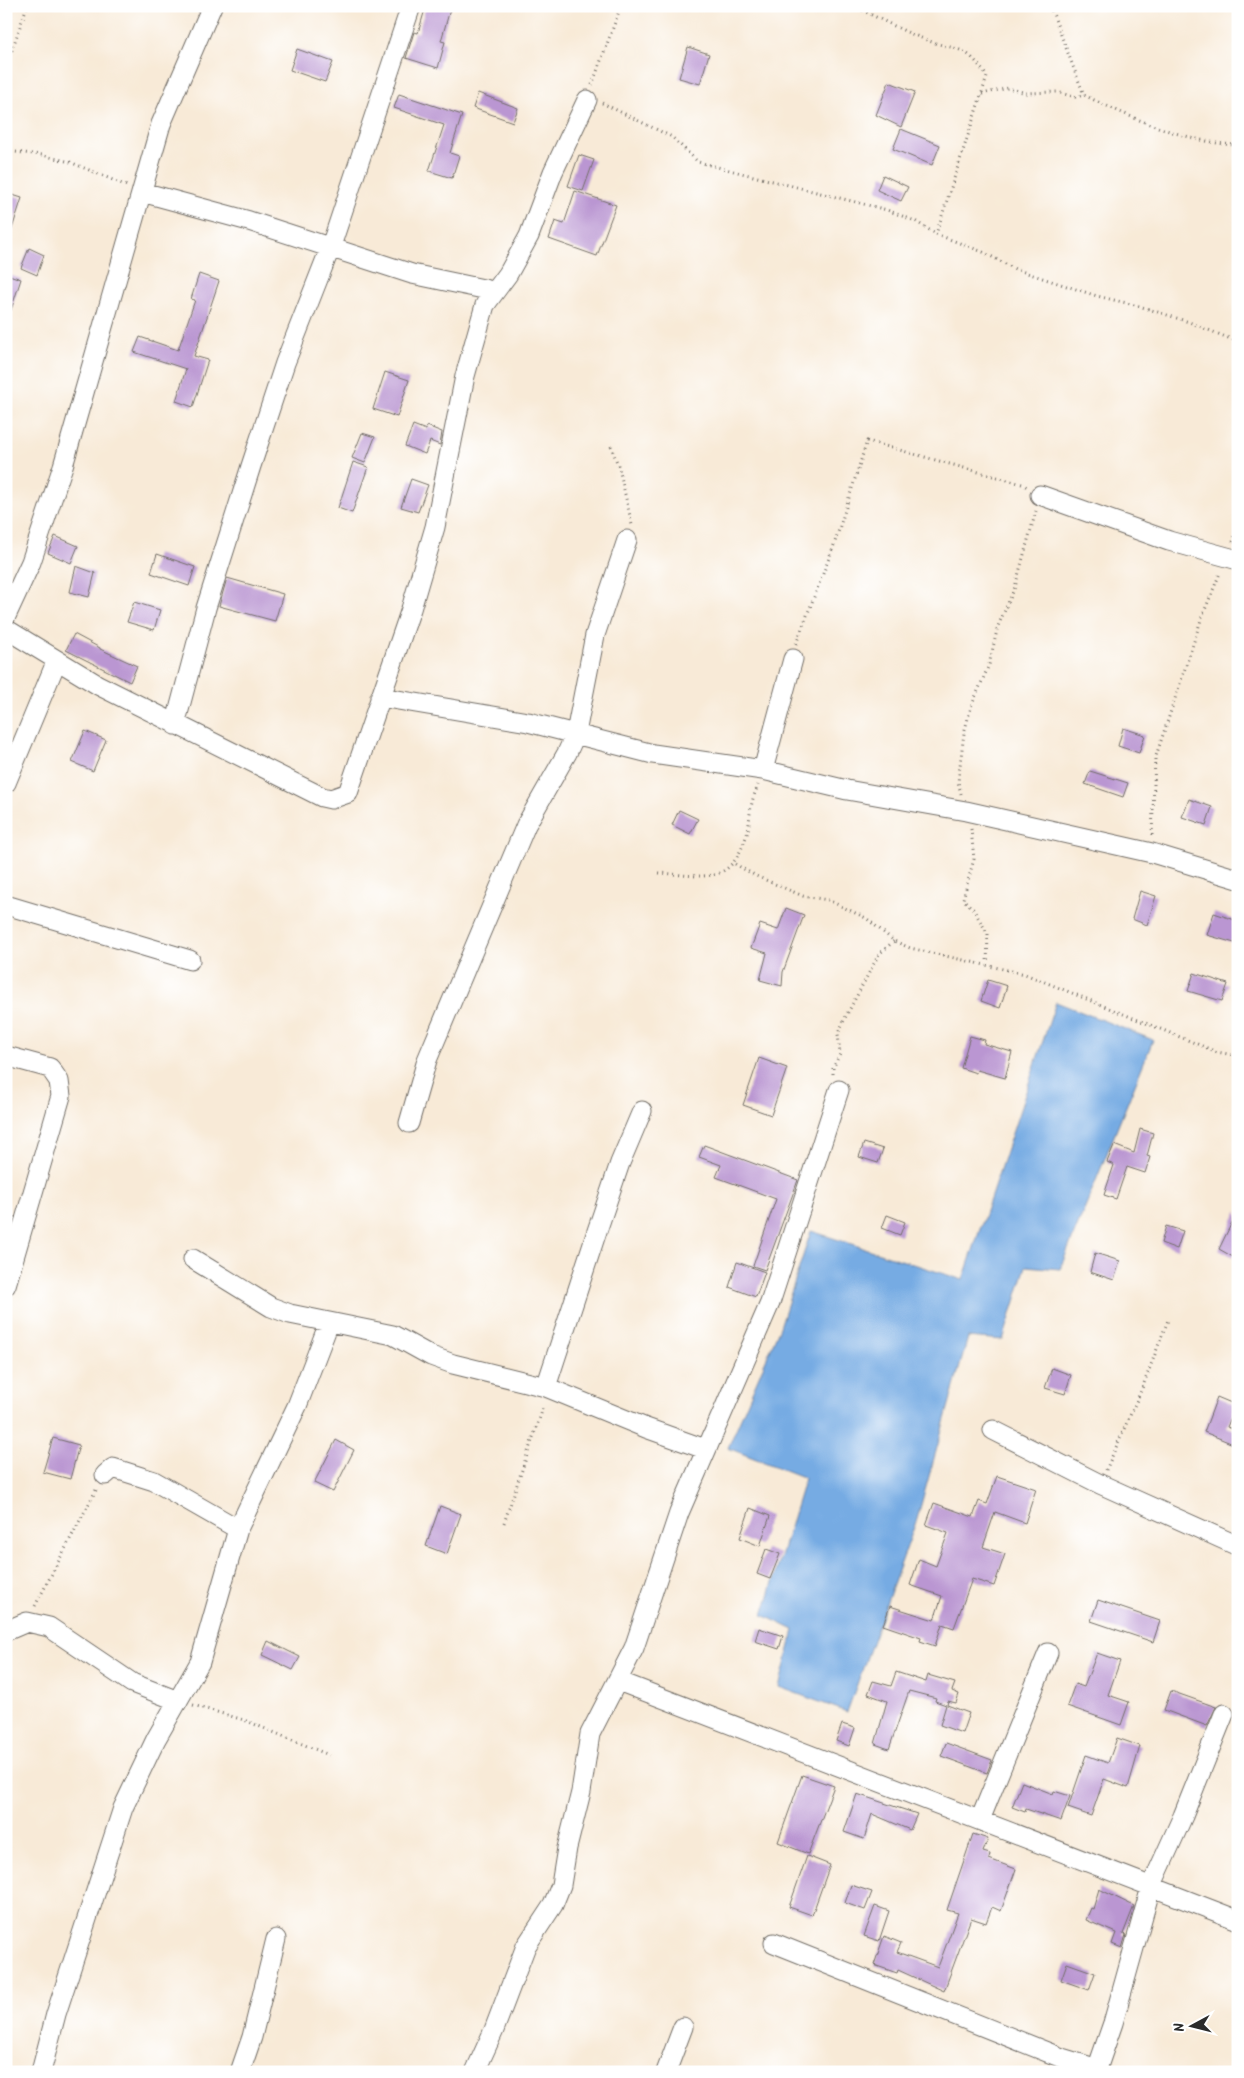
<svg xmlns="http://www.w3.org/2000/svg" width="1244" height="2078" viewBox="0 0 1244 2078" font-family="Kalam,sans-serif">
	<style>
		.water { fill: #76abe3; stroke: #506b87 }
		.building { fill: #ba96d2 }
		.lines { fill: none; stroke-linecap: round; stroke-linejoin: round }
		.street-casing { stroke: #736e67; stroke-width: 21 }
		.path { stroke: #736e67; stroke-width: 3; stroke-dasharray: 1 4; stroke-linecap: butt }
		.street { stroke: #fff; stroke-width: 19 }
	</style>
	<rect width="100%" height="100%" fill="#fff"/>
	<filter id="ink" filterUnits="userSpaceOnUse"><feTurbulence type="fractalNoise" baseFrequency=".02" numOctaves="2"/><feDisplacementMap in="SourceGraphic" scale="10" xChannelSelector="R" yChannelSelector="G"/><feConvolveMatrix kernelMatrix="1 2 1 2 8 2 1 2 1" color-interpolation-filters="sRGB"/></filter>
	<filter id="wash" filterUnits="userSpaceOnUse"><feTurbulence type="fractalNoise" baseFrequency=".0096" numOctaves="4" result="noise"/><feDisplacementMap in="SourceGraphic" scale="20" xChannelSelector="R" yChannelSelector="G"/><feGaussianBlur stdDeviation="1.12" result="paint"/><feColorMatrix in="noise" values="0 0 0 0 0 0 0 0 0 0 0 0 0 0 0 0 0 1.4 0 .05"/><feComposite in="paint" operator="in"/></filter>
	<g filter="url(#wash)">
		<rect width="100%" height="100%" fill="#f8ead7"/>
		<!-- water -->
		<path class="water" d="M1056,1002L1153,1040L1060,1269L1026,1266L1003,1340L968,1337L917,1519L847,1712L779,1687L794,1630L763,1615L805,1478L728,1448L780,1327L811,1231L963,1280Z"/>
		<g id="blocks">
			<!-- building -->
			<path class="building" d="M426,6H451L441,41L445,42L438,68L406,58L414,32L418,33Z
				M688,47L709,54L700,84L679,78Z
				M297,49L333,62L325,82L290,70Z
				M889,82L915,92L901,127L876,115Z
				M478,93L518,108L513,122L473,108Z
				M399,94L462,115L450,153L459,156L452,178L429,171L444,125L394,108Z
				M901,129L940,145L932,165L893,149Z
				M579,155L594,160L583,191L568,186Z
				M883,175L908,187L901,201L877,190Z
				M575,191L616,205L597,256L549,239L555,221L564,224Z
				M6,193L22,198L9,238L6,237Z
				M29,248L44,255L37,275L21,268Z
				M6,274L21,279L9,316L6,315Z
				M199,274L219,281L194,356L208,360L193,407L176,401L186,369L134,352L140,337L178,350L195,300L191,299Z
				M385,372L409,380L397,417L373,409Z
				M413,425L426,430L427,426L442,432L440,445L430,441L425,454L405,446Z
				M362,433L375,437L365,463L352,458Z
				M353,462L368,467L352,513L338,508Z
				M411,479L428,485L418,512L401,507Z
				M55,536L78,546L71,563L48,553Z
				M157,554L195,567L189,586L151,573Z
				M76,566L95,573L89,597L70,592Z
				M227,578L283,594L275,621L219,606Z
				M134,602L160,610L154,630L127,622Z
				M74,634L100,648V649L137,666L130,682L66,650Z
				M1123,728L1145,735L1139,753L1118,746Z
				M85,731L106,740L93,771L72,762Z
				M1090,771L1128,783L1123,797L1085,784Z
				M1189,799L1212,807L1206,825L1182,817Z
				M679,810L698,819L690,834L672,825Z
				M1140,891L1156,896L1147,925L1132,919Z
				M786,908L804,915L783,972L782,986L760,980L767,953L751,948L760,924L778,930Z
				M1214,913L1238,921V944L1207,935Z
				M1194,973L1228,984L1222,1001L1188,991Z
				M988,980L1007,986L1000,1008L981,1001Z
				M970,1036L985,1040L984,1044L1012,1052L1005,1078L977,1070L976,1073L961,1068Z
				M759,1058L787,1068L771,1115L743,1105Z
				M1140,1129L1153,1133L1147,1156L1150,1157L1145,1173L1127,1167L1116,1199L1104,1195L1114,1165L1107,1162L1114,1145L1134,1153Z
				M864,1143L883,1149L878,1163L859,1157Z
				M704,1145L798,1180L765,1270L753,1266L776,1199L716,1177L721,1165L699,1157Z
				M1238,1210V1248L1233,1257L1219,1249Z
				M887,1215L905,1222L900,1235L882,1228Z
				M1166,1226L1183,1231L1177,1249L1161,1243Z
				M1095,1253L1120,1261L1114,1280L1090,1272Z
				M737,1262L765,1272L756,1297L729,1287Z
				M1052,1368L1071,1375L1065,1394L1045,1388Z
				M1217,1397L1236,1405L1227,1427L1238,1431V1446L1204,1432Z
				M53,1438L79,1445L70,1479L43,1472Z
				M336,1440L354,1450L333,1492L314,1483Z
				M997,1476L1036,1489L1025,1523L995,1512L983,1547L1005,1554L994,1586L972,1579L954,1628L942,1624L935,1646L920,1641L921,1638L883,1625L890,1606L934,1620L942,1596L910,1585L919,1559L936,1566L948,1533L926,1525L934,1503L973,1517L979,1501L987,1504Z
				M440,1506L461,1514L447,1554L426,1546Z
				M750,1508L770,1516L760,1546L740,1538Z
				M766,1549L780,1554L770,1579L757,1574Z
				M1098,1600L1160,1621L1153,1642L1091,1621Z
				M759,1628L783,1636L779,1649L755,1641Z
				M268,1641L300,1657L293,1670L262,1655Z
				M1097,1653L1120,1661L1108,1695L1129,1702L1121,1725L1067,1706L1075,1684L1084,1687Z
				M896,1672L926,1682L928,1675L955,1683L952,1691L959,1694L956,1703L948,1701L947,1705L969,1713L962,1733L940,1725L946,1705L935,1701L936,1698L909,1691L889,1749L875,1744L887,1701L868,1694L873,1681L891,1686Z
				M1171,1691L1216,1707L1207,1726L1164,1710Z
				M842,1724L855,1728L849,1746L836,1741Z
				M1117,1738L1140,1746L1128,1788L1104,1779L1091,1816L1068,1808L1086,1755L1108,1763Z
				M946,1743L992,1760L987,1773L941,1756Z
				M802,1775L834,1786L808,1854L778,1842Z
				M1022,1782L1053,1794L1054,1791L1070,1796L1061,1821L1026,1809L1025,1812L1012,1807Z
				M857,1794L917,1814L910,1830L872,1814L864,1839L844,1832Z
				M973,1834L988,1839L983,1852L990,1854L989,1859L1016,1869L1001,1911L992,1907L986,1923L971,1918L944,1991L898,1970L897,1973L874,1965L884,1936L901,1943L897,1952L938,1967L958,1913L947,1910Z
				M807,1856L830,1865L812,1915L789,1907Z
				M851,1885L872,1892L865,1910L845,1903Z
				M1099,1889L1134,1906L1123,1934L1126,1935L1122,1948L1112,1944L1116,1933L1086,1920L1091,1908L1093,1909Z
				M875,1906L889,1911L879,1941L864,1936Z
				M1067,1963L1095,1973L1089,1990L1061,1980Z"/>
		</g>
	</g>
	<g filter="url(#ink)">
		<use href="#blocks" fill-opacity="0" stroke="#736e67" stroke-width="1"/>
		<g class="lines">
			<!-- street casing -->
			<g class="street-casing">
				<path id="street" d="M142,192L249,221L412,274L493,291
					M1040,495L1169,541L1238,560
					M6,616L31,562L63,466L161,124L212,6
					M6,629L98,685L322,797L331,799L348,793L411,609L435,527L465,376L485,305L508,274L529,236L553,172L587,100
					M380,697L528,722L653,754L763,770L847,790L966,811L1152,853L1238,879
					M175,725L206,608L251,466L285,363L331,246L411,6
					M763,770L793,659
					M6,783L57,660
					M6,905L190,960
					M6,1056L50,1068L59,1081L61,1096L6,1285
					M409,1123L427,1060L526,825L567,753L576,733L595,635L627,540
					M193,1259L271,1307L290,1314L393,1335L431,1356L453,1364L546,1387L646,1428L705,1449
					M546,1387L597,1231L620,1163L642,1111
					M993,1430L1100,1484L1238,1546
					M105,1475L113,1468L154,1481L238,1529
					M6,1631L27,1622L49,1627L132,1683L178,1701
					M618,1681L1238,1920
					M980,1820L1048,1653
					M774,1943L1062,2058L1098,2069
					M41,2072L56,2014L123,1808L156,1739L200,1662L238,1529L297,1406L329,1323
					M240,2072L252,2037L276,1939
					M475,2072L494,2030L526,1946L553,1905L561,1885L567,1848L581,1792L590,1734L634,1648L679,1513L770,1303L839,1090
					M666,2072L683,2027
					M1096,2072L1113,2023L1151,1887L1183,1816L1224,1714"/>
			</g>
			<!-- path -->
			<path class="path" d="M853,6C877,17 900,30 924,39C956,52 965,42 987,77L936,234L983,252L1015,269L1097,296L1139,306L1189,322L1238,342
				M1050,6L1084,95
				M6,59L12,50L27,6
				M592,85L621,6
				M982,94L1008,88L1026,93L1057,92L1075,97L1084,95C1126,116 1191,144 1238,145
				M602,103L672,137L698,162L887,210L915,221L936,234
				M6,151L42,155L70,162L127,186
				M611,446L619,468L632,525
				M1233,542L1238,526
				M796,644L834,545L867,441L1022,484L1027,487
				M961,794L958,782L964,733L971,707L989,665L998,626L1015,587L1036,511
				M971,829L974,859L963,899L973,909L988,934L987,964
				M1152,835L1155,759L1202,617L1220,573
				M735,864L756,876L803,896L828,900L866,918L894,941L910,948L1025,974L1217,1052L1238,1056
				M659,873C706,876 730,887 747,834C750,824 749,813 752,803C753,797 756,791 758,785
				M833,1074V1068L840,1054L838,1034L845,1018L879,954L894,941
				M1106,1470L1143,1386L1168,1320
				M504,1523L544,1405
				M35,1606L96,1490
				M193,1705L244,1720L329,1755"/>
			<!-- street -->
			<use href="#street" class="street"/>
		</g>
	</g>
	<!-- margin -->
	<rect width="1244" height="2078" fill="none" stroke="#fff" stroke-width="25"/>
	<!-- north arrow -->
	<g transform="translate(1192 2026) rotate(263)" stroke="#ffffff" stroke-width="4" paint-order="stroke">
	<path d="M0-4L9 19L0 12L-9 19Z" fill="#2b2b2b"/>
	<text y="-8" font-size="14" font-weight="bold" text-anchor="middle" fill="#2b2b2b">N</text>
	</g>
</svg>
